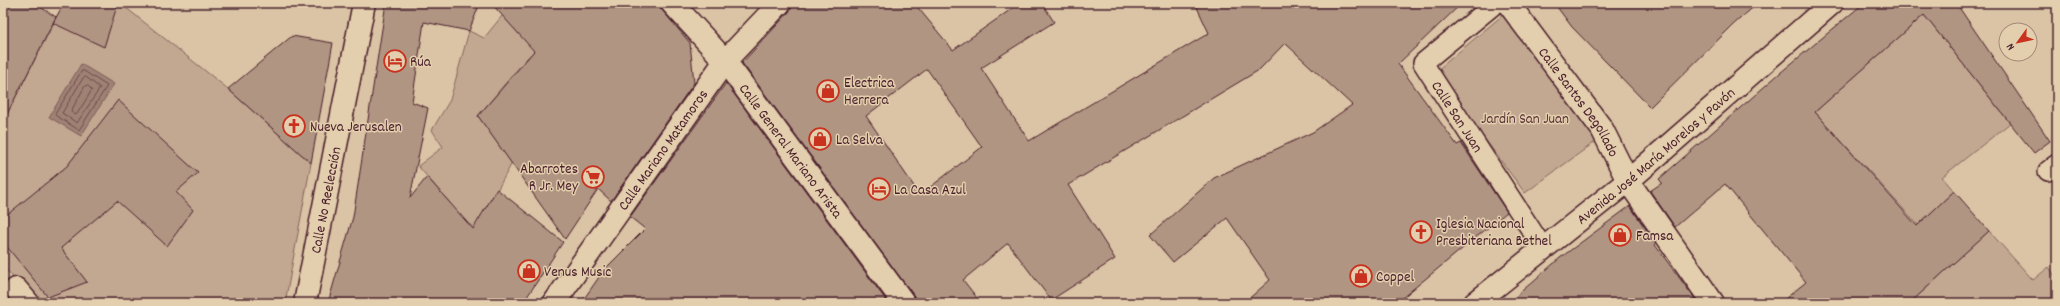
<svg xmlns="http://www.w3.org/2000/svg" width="2060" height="306" viewBox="0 0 2060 306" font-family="Dekko,sans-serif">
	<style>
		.green { fill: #c2a891; stroke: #86645e }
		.water { fill: #a08275; stroke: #7e5a57 }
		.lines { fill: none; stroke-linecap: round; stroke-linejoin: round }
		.shore { stroke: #6c4749; stroke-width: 1 }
		.building { fill: #b19583; stroke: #4a1f2b; fill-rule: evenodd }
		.lane-casing { stroke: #4a1f2b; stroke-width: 22 }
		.street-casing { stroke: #4a1f2b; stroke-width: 25 }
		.secondary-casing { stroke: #4a1f2b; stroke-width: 25 }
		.primary-casing { stroke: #4a1f2b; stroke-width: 25 }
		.lane { stroke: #e3cead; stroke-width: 19 }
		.street { stroke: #e3cead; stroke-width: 22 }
		.secondary { stroke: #e3cead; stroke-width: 22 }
		.primary { stroke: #e3cead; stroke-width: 22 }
		.labels { text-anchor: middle; stroke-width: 3; stroke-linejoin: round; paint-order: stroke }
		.poi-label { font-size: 15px; fill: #4a1f2b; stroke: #e3cead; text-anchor: start }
		.street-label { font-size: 15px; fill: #4a1f2b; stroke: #e3cead }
		.park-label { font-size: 15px; fill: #5c343a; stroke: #e3cead }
	</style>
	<rect width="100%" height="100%" fill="#dac4a5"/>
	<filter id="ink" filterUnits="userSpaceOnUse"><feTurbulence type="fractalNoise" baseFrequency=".025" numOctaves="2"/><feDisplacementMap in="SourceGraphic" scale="8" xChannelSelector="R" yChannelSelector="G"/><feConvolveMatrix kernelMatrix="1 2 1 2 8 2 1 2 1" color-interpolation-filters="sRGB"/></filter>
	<g filter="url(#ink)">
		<!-- green -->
		<path class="green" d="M64,3H120L228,89L311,163L285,303H36L3,266V122Z
			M518,3L556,31L526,59L478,116L512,163L476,229L447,209L450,203L418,166L443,147L432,130L450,100L469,31L484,38L502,16Z
			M1504,14L1599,139L1525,193L1435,72Z
			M1924,15L2010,123L1942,177L1954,191L1918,225L1815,112Z
			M1989,231L2033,280L2049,267L2057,279V303H1910Z"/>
		<!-- water -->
		<path class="water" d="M81,64L114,84L81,136L49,117Z"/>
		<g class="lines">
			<!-- shore -->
			<path class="shore" d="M82,71H84L107,86L79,130L55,115Z
				M86,77L100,88L77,123L62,113L83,78Z
				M88,86L92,90L77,114L74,115L71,111L85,86Z"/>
		</g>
		<!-- building -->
		<path class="building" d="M3,3H34L56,17L3,122Z
			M64,3H118L104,47L53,23Z
			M386,3H480L469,31L424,22L412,102L428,108L410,198L427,177L473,229L497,189L563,242L523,303H328L353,217Z
			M491,3H656L690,43L694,83L611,201L598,189L565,239L478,116L534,51Z
			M795,3H914L953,50L1020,3H1042L1054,22L981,68L1029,141L1209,33L1195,3H1462L1398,64L1457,145L1461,143L1507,212L1396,303H1244L1270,280L1227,218L1173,262L1150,235L1214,178L1313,132L1352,105L1285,43L1259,70L1068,185L1115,259L1051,300L1008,243L963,280L981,303H916L914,296L742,63L789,12ZM927,69L982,147L920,195L866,116Z
			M1554,3H1758L1734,24L1650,107L1572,27Z
			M1864,3H1956L2050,141L2034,153L1924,15L1815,112L1917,226L1954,191L1989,231L1910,303H1780L1806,282L1725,184L1675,227L1650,191L1662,183L1659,179L1780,73Z
			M292,36L333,43L311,163L228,89Z
			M726,83L888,303H581L604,270L645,229L630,217Z
			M118,100L198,173L176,192L193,210L167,246L117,201L61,248L87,282L48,297L3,242V218L67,166Z
			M1630,206L1656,244L1655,245L1698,303H1508L1560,258Z"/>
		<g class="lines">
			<!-- lane casing -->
			<g class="lane-casing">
				<g id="lane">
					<path id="s1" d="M1496,3L1423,63L1543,248"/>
					<path d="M2048,171L2057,164"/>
				</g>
			</g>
			<!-- street casing -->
			<g class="street-casing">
				<g id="street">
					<path id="s2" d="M672,3L725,61L904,303"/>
					<path d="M16,289L28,303"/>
					<path id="s3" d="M305,303L364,3"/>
				</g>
			</g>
			<!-- secondary casing -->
			<g class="secondary-casing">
				<g id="secondary">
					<path id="s4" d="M1508,3L1602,129L1628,181L1713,303"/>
					<path id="s5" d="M554,303L725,61L780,3"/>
				</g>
			</g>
			<!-- primary casing -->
			<g class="primary-casing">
				<g id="primary">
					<path id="s6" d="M1475,303L1628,181L1832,3"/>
				</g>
			</g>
			<!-- lane -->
			<use href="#lane" class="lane"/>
			<!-- street -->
			<use href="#street" class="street"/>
			<!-- secondary -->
			<use href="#secondary" class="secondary"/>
			<!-- primary -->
			<use href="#primary" class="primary"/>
		</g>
	</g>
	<!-- icons -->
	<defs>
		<g id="hotel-ring" transform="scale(1.15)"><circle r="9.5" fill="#e3cead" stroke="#c8321e" stroke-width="1.5"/><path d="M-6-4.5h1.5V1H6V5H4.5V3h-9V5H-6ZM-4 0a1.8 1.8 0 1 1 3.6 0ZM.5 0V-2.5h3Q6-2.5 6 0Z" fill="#c8321e"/></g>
		<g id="shop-ring" transform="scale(1.15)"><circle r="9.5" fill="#e3cead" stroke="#c8321e" stroke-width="1.5"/><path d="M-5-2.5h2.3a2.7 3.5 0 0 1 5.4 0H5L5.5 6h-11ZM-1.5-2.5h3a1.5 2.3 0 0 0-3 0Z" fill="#c8321e"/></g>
		<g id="church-ring" transform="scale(1.15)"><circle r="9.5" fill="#e3cead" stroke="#c8321e" stroke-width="1.5"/><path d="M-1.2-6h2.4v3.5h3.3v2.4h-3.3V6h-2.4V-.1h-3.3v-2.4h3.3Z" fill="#c8321e"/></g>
		<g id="supermarket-ring" transform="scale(1.15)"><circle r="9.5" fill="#e3cead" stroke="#c8321e" stroke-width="1.5"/><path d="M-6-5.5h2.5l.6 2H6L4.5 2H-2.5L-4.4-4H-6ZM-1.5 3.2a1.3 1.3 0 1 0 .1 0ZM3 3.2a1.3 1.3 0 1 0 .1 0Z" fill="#c8321e"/></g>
	</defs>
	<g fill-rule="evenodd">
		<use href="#hotel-ring" x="395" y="61"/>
		<use href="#shop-ring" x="828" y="91"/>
		<use href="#church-ring" x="294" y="126"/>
		<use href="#shop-ring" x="820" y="139"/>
		<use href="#supermarket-ring" x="593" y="177"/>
		<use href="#hotel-ring" x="879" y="189"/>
		<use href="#church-ring" x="1421" y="232"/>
		<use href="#shop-ring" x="1620" y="235"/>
		<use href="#shop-ring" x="529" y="271"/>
		<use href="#shop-ring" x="1361" y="276"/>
	</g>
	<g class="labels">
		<!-- poi labels -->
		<g class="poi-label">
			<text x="410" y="66">Rúa</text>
			<text x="844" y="87">Electrica<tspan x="844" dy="17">Herrera</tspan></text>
			<text x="310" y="131">Nueva Jerusalen</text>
			<text x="836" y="144">La Selva</text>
			<text x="578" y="173" text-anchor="end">Abarrotes<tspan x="578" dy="17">R Jr. Mey</tspan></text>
			<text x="894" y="194">La Casa Azul</text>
			<text x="1436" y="228">Iglesia Nacional<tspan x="1436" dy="17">Presbiteriana Bethel</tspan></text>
			<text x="1636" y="240">Famsa</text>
			<text x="544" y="276">Venus Music</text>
			<text x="1376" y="281">Coppel</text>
		</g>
		<!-- street labels -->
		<g class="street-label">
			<text dy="5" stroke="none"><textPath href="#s4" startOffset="122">Calle Santos Degollado</textPath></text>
			<text dy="5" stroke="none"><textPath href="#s1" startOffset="158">Calle San Juan</textPath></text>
			<text dy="5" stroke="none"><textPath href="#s5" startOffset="188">Calle Mariano Matamoros</textPath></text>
			<text dy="5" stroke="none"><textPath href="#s2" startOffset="190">Calle General Mariano Arista</textPath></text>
			<text dy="5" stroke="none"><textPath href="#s6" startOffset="233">Avenida José María Morelos y Pavón</textPath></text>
			<text dy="5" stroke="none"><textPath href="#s3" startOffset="105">Calle No Reelección</textPath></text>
		</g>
		<!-- park labels -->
		<g class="park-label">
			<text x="1525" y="123">Jardín San Juan</text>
		</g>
	</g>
	<!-- margin -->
	<rect width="2060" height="306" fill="none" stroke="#e3cead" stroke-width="16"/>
	<rect x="8" y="8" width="2044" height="290" fill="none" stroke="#4a1f2b" stroke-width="1.5" filter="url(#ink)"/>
	<!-- north arrow -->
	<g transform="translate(2018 42) rotate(237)"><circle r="19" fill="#e3cead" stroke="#a68879"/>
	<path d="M0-3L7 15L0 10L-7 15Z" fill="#c8321e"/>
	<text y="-6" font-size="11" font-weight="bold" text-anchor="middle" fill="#4a1f2b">N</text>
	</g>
</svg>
